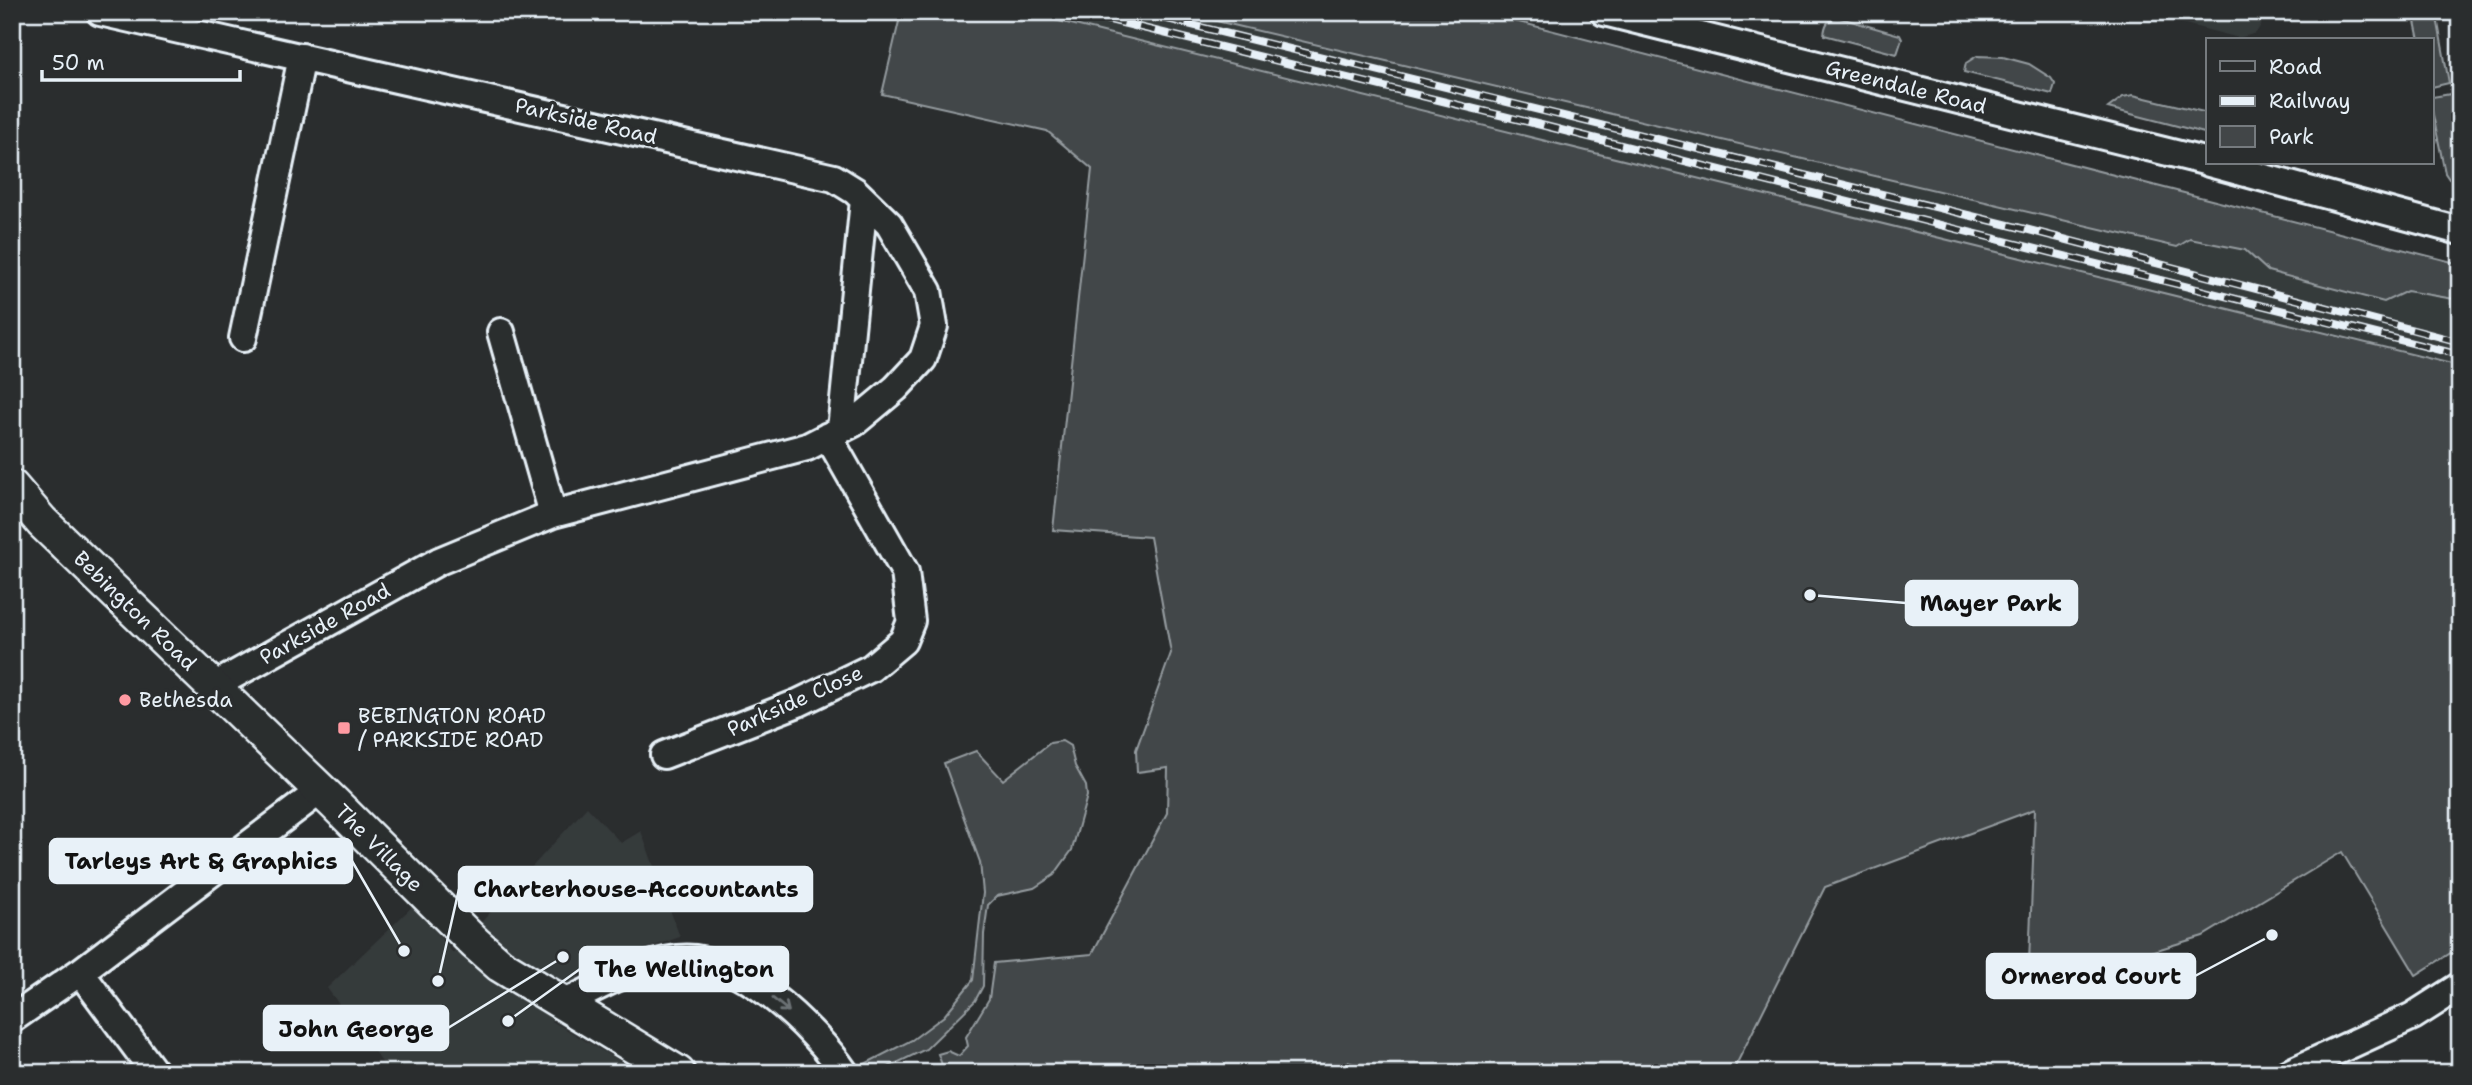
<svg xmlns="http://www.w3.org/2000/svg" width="2472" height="1085" viewBox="0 0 2472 1085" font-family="'Shantell Sans',sans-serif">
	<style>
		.built { fill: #363a3b }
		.green { fill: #424648; stroke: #959ca0; stroke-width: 2 }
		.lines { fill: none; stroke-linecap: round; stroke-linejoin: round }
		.minor-casing { stroke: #e8f1f8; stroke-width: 32 }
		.major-casing { stroke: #e8f1f8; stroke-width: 38 }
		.minor { stroke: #2a2d2e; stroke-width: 26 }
		.major { stroke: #2a2d2e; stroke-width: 33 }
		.rail-casing { stroke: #e8f1f8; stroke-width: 8 }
		.rail { stroke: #2a2d2e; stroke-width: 5; stroke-dasharray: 16; stroke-linecap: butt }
		.oneway { stroke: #6c7275 }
		.poi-dot { fill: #ff9aa2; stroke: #2a2d2e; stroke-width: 2.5 }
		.labels { text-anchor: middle; stroke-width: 7; stroke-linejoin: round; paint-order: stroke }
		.street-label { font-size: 21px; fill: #e8f1f8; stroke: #2a2d2e }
		.poi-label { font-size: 21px; fill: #e8f1f8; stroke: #2a2d2e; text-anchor: start }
		.leader { fill: none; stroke: #e8f1f8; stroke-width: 2.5 }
		.callout-dot { fill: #e8f1f8; stroke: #2a2d2e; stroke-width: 2.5 }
		.callout { fill: #e8f1f8; stroke: #e8f1f8; stroke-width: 2.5 }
		.callout-label { font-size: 23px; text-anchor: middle; font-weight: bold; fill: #111 }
	</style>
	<rect width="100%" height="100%" fill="#2a2d2e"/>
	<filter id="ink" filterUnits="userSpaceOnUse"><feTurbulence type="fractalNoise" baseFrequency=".0143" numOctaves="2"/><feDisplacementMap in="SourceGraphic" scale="14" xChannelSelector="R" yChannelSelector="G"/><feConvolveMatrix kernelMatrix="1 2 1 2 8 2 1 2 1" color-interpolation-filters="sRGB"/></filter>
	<g filter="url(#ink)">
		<!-- built -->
		<path class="built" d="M879,12H1459L2460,265V422L1104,61Z
			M2139,12H2262L2264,20L2256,33L2239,38Z
			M587,807L621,843L641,831L680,937L581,972L552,1021L640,1073H390L327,988L414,905L453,953Z"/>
		<!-- green -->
		<path class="green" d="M880,12H1022L2460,366V947L2416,975L2342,852L2203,936L2028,989L2035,809L1825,887L1732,1073H1381L1348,1062L1320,1073H945L938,1054L948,1051L959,1056L968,1046L966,1037L989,999L994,963L1092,954L1167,813L1168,768L1137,772L1136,750L1171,653L1150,537L1053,530L1092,169L1047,131L882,94L900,17Z
			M1178,12H1480L2460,264V300L2407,291L2384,302L2268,271L2245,250L2190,239L2177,247Z
			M2413,12H2436L2449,83L2432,87V40H2419Z
			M1837,17L1900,35L1902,39L1897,54L1824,35C1825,25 1827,20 1837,17Z
			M1977,56L2003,57L2029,64L2051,78L2055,84L2052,94L1964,72L1966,63Z
			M2451,94L2460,146V185L2449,179L2445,173L2432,110V97Z
			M2133,95L2208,113V134L2108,108L2123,97Z
			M1062,741L1070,746L1075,766L1086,786L1087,796L1072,850L1054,875L1034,888L997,896L988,905L984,934L983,986L975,1001L926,1049L876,1073H857L855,1069L912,1040L944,1016L973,980L983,893L980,862L944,763L976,751L1003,780L1050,743Z"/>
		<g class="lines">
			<!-- minor casing -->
			<g class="minor-casing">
				<path id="minor" d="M100,12L834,178L855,191L889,224L928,291L934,326L923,359L896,388L854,423L807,447L553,514L439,561L214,686
					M1604,12L2208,162
					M2209,163L2460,231
					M501,332L553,514
					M243,338L302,57
					M841,430L864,200
					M664,755L798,703L871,668L903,641L911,621L905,572L828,436
					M80,972L155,1073
					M563,1004C600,986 637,964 678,959C736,951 815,1029 845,1073
					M12,1019L80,972L321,790
					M2289,1073L2413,1016L2460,986"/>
			</g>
			<!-- major casing -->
			<g class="major-casing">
				<path id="major" d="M12,487L42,522L334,803L475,943L500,965L678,1073"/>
			</g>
			<!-- minor -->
			<use href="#minor" class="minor"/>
			<!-- major -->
			<use href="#major" class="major"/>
			<!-- rail casing -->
			<g class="rail-casing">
				<path id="rail" d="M1077,12L1545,126L2460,355
					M1139,12L2025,229L2460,342"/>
			</g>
			<!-- rail -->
			<use href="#rail" class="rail"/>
		</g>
		<!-- one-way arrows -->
		<defs><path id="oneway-shaft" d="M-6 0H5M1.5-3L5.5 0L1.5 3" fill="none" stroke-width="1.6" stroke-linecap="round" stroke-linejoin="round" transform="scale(1.75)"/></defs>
		<use class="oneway" href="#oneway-shaft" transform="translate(781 1005) rotate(39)"/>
	</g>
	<!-- markers -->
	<g class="poi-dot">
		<circle cx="125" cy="700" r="7"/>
		<rect x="337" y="721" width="14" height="14" rx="3.5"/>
	</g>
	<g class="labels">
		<!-- street labels -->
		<g class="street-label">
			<text transform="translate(1906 87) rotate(14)" y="7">Greendale Road</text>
			<text transform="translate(586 121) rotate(13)" y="7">Parkside Road</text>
			<text transform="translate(135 611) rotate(44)" y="7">Bebington Road</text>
			<text transform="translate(325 624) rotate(-29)" y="7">Parkside Road</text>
			<text transform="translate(795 701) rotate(-24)" y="7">Parkside Close</text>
			<text transform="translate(379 848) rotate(45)" y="7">The Village</text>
		</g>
		<!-- poi labels -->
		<g class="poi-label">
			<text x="139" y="707">Bethesda</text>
			<text x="358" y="723">BEBINGTON ROAD<tspan x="358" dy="24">/ PARKSIDE ROAD</tspan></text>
		</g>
	</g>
	<!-- callouts -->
	<path class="leader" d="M1810 595L1906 603M404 951L352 861M438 981L459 889M508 1021L580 969M2272 935L2195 976M563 957L448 1028"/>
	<g class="callout-dot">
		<circle cx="1810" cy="595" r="7"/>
		<circle cx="404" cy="951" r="7"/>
		<circle cx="438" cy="981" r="7"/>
		<circle cx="508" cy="1021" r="7"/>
		<circle cx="2272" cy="935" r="7"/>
		<circle cx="563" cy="957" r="7"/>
	</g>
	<g class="callout">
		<rect x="1906" y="581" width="171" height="44" rx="7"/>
		<rect x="50" y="839" width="302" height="44" rx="7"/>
		<rect x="459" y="867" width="353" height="44" rx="7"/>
		<rect x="580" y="947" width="208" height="44" rx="7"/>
		<rect x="1987" y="954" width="208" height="44" rx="7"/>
		<rect x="264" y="1006" width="184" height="44" rx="7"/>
	</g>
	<g class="callout-label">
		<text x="1991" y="611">Mayer Park</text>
		<text x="201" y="869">Tarleys Art &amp; Graphics</text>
		<text x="636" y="897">Charterhouse-Accountants</text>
		<text x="684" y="977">The Wellington</text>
		<text x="2091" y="984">Ormerod Court</text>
		<text x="356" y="1037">John George</text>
	</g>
	<!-- margin -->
	<rect width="2472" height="1085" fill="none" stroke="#2a2d2e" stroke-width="42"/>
	<rect x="21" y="21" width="2430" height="1043" fill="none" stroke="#e8f1f8" stroke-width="2.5" filter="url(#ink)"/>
	<!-- legend -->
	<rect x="2206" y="38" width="228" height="126" fill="#2a2d2e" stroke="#767b7f" stroke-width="2"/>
	<rect x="2220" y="61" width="35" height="10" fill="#2a2d2e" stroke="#767b7f" stroke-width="2"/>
	<text x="2269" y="74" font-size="21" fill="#e8f1f8">Road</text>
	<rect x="2220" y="96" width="35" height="10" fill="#e8f1f8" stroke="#767b7f" stroke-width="2"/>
	<text x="2269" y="108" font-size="21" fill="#e8f1f8">Railway</text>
	<rect x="2220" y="126" width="35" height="21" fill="#424648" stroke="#767b7f" stroke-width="2"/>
	<text x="2269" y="144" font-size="21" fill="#e8f1f8">Park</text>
	<!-- scale -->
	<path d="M42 70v10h198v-10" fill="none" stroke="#e8f1f8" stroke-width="3.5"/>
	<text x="52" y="70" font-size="21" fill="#e8f1f8" stroke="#2a2d2e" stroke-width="5" paint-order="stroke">50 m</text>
</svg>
